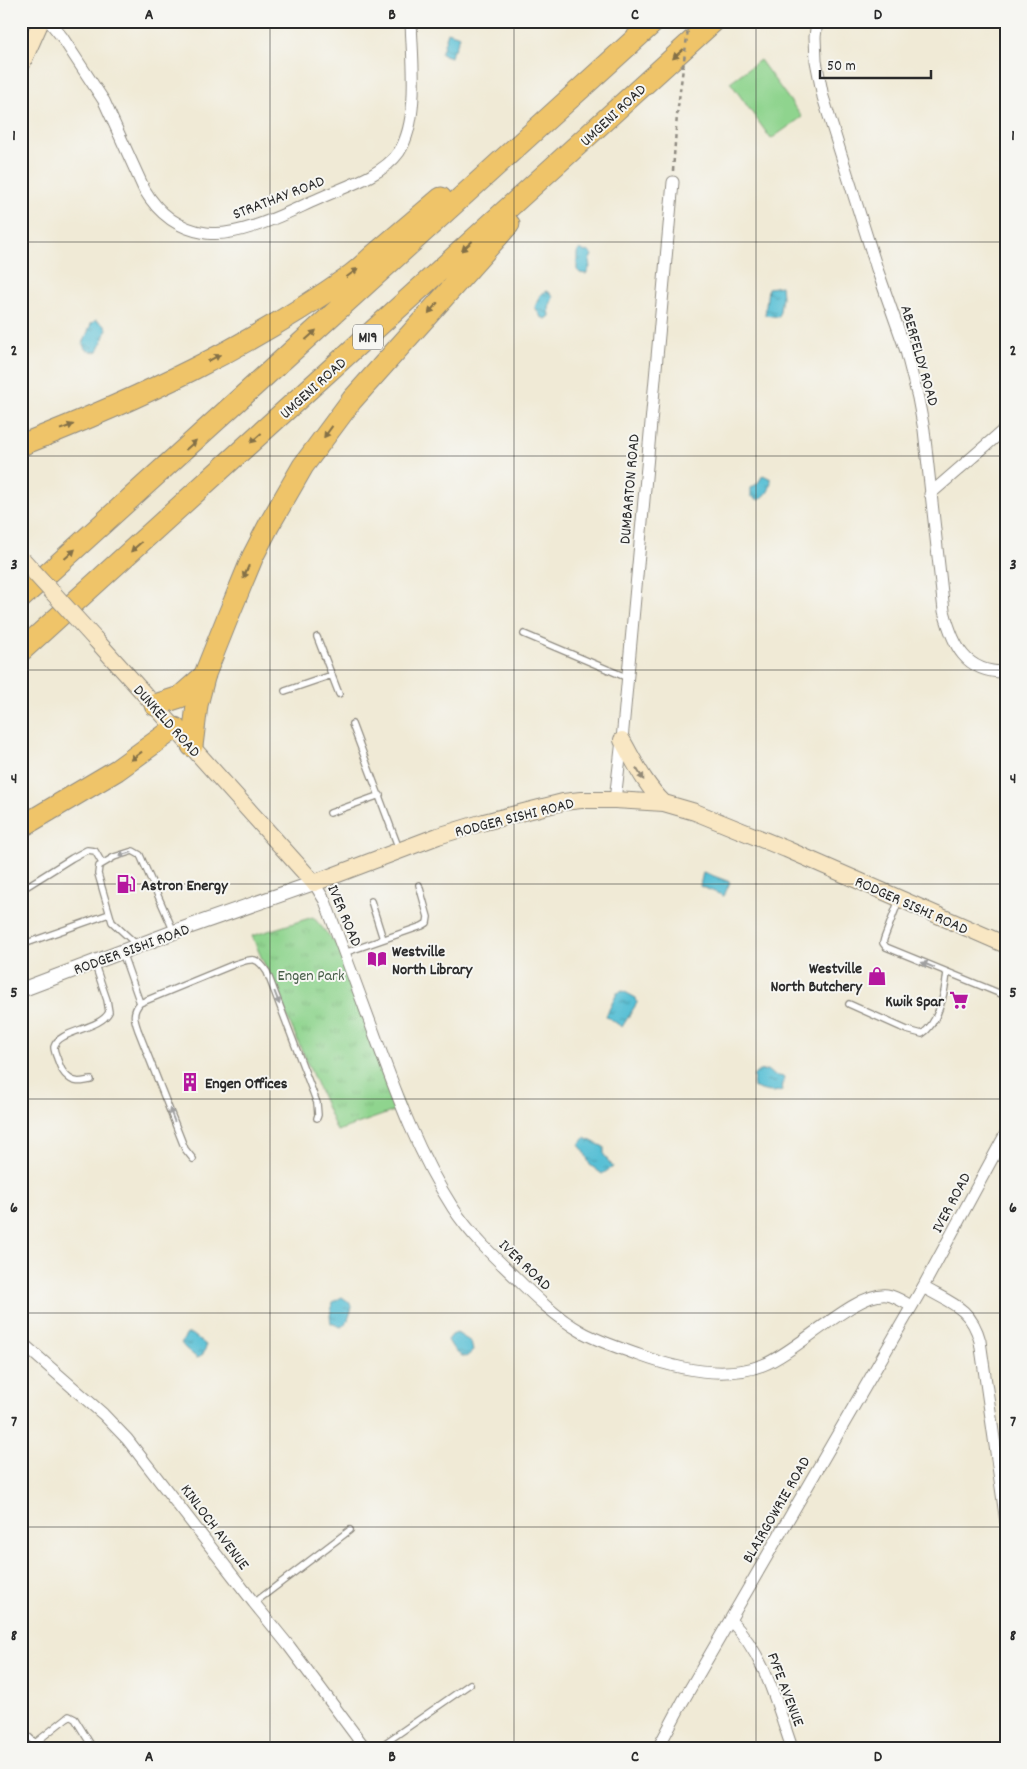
<svg xmlns="http://www.w3.org/2000/svg" width="1027" height="1769" viewBox="0 0 1027 1769" font-family="Dekko,sans-serif">
	<style>
		.grass { fill: url(#grass-tufts); stroke: #5d805c }
		.garden { fill: #8fd48e; stroke: #5d805c }
		.water { fill: url(#water-ripples); stroke: #427680 }
		.lines { fill: none; stroke-linecap: round; stroke-linejoin: round }
		.service-casing { stroke: #8e8a80; stroke-width: 8 }
		.minor-casing { stroke: #8e8a80; stroke-width: 13 }
		.tertiary-casing { stroke: #8e8a80; stroke-width: 16 }
		.secondary-casing { stroke: #8e8a80; stroke-width: 18 }
		.motorway-casing { stroke: #8e8a80; stroke-width: 23 }
		.path { stroke: #8e8a80; stroke-width: 2.5; stroke-dasharray: 4 4; stroke-linecap: butt }
		.service { stroke: #fff; stroke-width: 5.5 }
		.minor { stroke: #fff; stroke-width: 11 }
		.tertiary { stroke: #fff; stroke-width: 14 }
		.secondary { stroke: #f9e7c3; stroke-width: 16 }
		.motorway { stroke: #efc469; stroke-width: 21 }
		.secondary-bridge-casing { stroke: #8e8a80; stroke-width: 18; stroke-linecap: butt }
		.path-bridge { stroke: #8e8a80; stroke-width: 2.5; stroke-dasharray: 4 4; stroke-linecap: butt }
		.secondary-bridge { stroke: #f9e7c3; stroke-width: 16 }
		.oneway { fill: #837047 }
		.oneway2 { fill: #928977 }
		.oneway3 { fill: #a0a0a0 }
		.grid { fill: none; stroke: #2b2b2b; stroke-width: 1; stroke-opacity: 0.55 }
		.labels { text-anchor: middle; stroke-width: 4; stroke-linejoin: round; paint-order: stroke }
		.shield { fill: #f6f6f2; stroke: #686867; stroke-width: 1 }
		.shield-label { font-size: 15px; font-weight: bold; fill: #2b2b2b }
		.street-label { font-size: 16px; fill: #2b2b2b; stroke: #f6f6f2 }
		.poi-label { font-size: 16px; font-weight: bold; fill: #2b2b2b; stroke: #f6f6f2; text-anchor: start }
		.park-label { font-size: 16px; fill: #495e49; stroke: #f6f6f2 }
		.neatline { fill: none; stroke: #2b2b2b; stroke-width: 2 }
		.grid-label { font-size: 16px; text-anchor: middle; font-weight: bold; fill: #2b2b2b }
	</style>
	<defs>
		<pattern id="grass-tufts" width="24" height="20" patternUnits="userSpaceOnUse" patternTransform="scale(1.25)"><rect width="24" height="20" fill="#8fd48e"/><path d="M3 7l-1-3M5 7V3M7 7l1-3M15 17l-1-3M17 17v-4M19 17l1-3" fill="none" stroke="#7cb67b"/></pattern>
		<pattern id="water-ripples" width="26" height="14" patternUnits="userSpaceOnUse" patternTransform="scale(1.25)"><rect width="26" height="14" fill="#58c0d5"/><path d="M2 4q2-2 4 0t4 0M15 11q2-2 4 0t4 0" fill="none" stroke="#499cad"/></pattern>
	</defs>
	<rect width="100%" height="100%" fill="#f6f6f2"/>
	<filter id="ink" filterUnits="userSpaceOnUse"><feTurbulence type="fractalNoise" baseFrequency=".02" numOctaves="2"/><feDisplacementMap in="SourceGraphic" scale="10" xChannelSelector="R" yChannelSelector="G"/><feConvolveMatrix kernelMatrix="1 2 1 2 8 2 1 2 1" color-interpolation-filters="sRGB"/></filter>
	<filter id="wash" filterUnits="userSpaceOnUse"><feTurbulence type="fractalNoise" baseFrequency=".0096" numOctaves="4" result="noise"/><feDisplacementMap in="SourceGraphic" scale="20" xChannelSelector="R" yChannelSelector="G"/><feGaussianBlur stdDeviation="1.12" result="paint"/><feColorMatrix in="noise" values="0 0 0 0 0 0 0 0 0 0 0 0 0 0 0 0 0 1.4 0 .05"/><feComposite in="paint" operator="in"/></filter>
	<g filter="url(#wash)">
		<rect width="100%" height="100%" fill="#f0ead6"/>
		<!-- grass -->
		<path class="grass" d="M313,917L344,953L403,1108L337,1131L252,936Z"/>
		<!-- garden -->
		<path class="garden" d="M760,60L802,117L771,139L730,82Z"/>
		<!-- water -->
		<path class="water" d="M448,32L460,36L455,49H453L451,57L441,54Z
			M580,249L585,252L588,251L592,255L589,261L590,267L586,274L580,273L577,270V253Z
			M781,286L782,297L779,317L765,315L768,288Z
			M546,291L549,292L553,297L549,308L550,316L546,319L541,317L535,307L540,295Z
			M96,320L105,325L107,329L98,351L94,352L85,349L83,344L91,324Z
			M763,475L771,479C771,489 767,495 759,500L751,496V488L758,483Z
			M703,872L730,882L724,896L700,886Z
			M623,991L636,998L637,1003L622,1027L606,1016L617,993Z
			M767,1070L773,1075L784,1077L782,1090C771,1094 763,1091 753,1087L754,1075L759,1071Z
			M585,1138L604,1147V1155L613,1167L602,1174L590,1165L584,1151L579,1145Z
			M342,1297L349,1302L352,1308L347,1323L341,1327L331,1323L330,1316L333,1302Z
			M457,1333L471,1342L473,1351L466,1357C457,1355 452,1348 448,1340L452,1335Z
			M187,1334H192L206,1345V1348L200,1357L197,1358L185,1348L181,1343Z"/>
	</g>
	<g filter="url(#ink)">
		<g class="lines">
			<!-- service casing -->
			<g class="service-casing">
				<path id="service" d="M524,634L628,678
					M317,637L339,694
					M285,691L332,675
					M352,724L399,849
					M330,813L380,795
					M21,890L72,858L87,850L95,851L102,863
					M899,900L884,939L883,943L886,947L1006,996
					M371,901L383,939
					M21,945L109,914
					M137,945L112,922L98,874L99,866L114,857L133,851L140,855L174,932
					M122,952L140,1003
					M344,953L422,926L427,923L428,917L419,885
					M849,1004L907,1030L922,1034C939,1023 945,991 947,973
					M91,1080C83,1081 76,1084 69,1078C62,1073 60,1066 57,1058C56,1055 54,1051 54,1047C58,1030 100,1030 109,1012L107,1000L94,962
					M193,1159L185,1149L138,1030C134,1019 132,1012 140,1003L235,964C252,959 256,955 267,972L317,1103L318,1115L317,1118
					M254,1603L350,1530
					M21,1730L41,1748
					M29,1748L69,1716L75,1719L93,1748
					M378,1748L470,1684"/>
			</g>
			<!-- minor casing -->
			<g class="minor-casing">
				<path id="minor" d="M49,21L62,37L104,101L144,189C158,213 178,229 206,233C240,238 288,212 318,199C335,191 353,185 370,176C381,170 392,162 399,152C420,119 412,59 411,21
					M817,21L815,37L816,61L823,97L877,269L906,351L918,398L924,430L944,611C953,645 965,673 1006,672
					M930,494L1006,428
					M615,800L622,740L673,182
					M314,883L325,901C341,945 358,989 374,1033C396,1093 418,1154 453,1208C470,1234 492,1255 514,1276C535,1297 557,1318 582,1332C600,1342 620,1348 639,1355C677,1369 724,1380 763,1365C797,1352 856,1291 887,1295C895,1296 904,1302 911,1306
					M923,1287C950,1303 971,1307 980,1341L1006,1522
					M21,1342L103,1414L127,1439L254,1603L289,1646L365,1748
					M730,1620C765,1655 776,1702 792,1748
					M658,1748L683,1701L923,1287L1006,1133"/>
			</g>
			<!-- tertiary casing -->
			<g class="tertiary-casing">
				<path id="tertiary" d="M21,990L174,932L314,883"/>
			</g>
			<!-- secondary casing -->
			<g class="secondary-casing">
				<path id="secondary" d="M21,66L41,21
					M95,639L314,883L438,836L484,822L563,802L581,800H615L664,803L695,812L786,849L1006,945
					M622,740C635,763 645,785 664,803"/>
			</g>
			<!-- motorway casing -->
			<g class="motorway-casing">
				<path id="motorway" d="M21,445C136,400 250,347 351,275C361,268 370,258 380,250C400,233 420,216 441,198
					M21,598L655,21
					M21,651L714,21
					M155,705L180,697L205,675
					M192,746L197,705L205,674L229,614L253,556L269,525L303,466L352,400L509,224
					M21,827L117,770L175,728"/>
			</g>
			<!-- path -->
			<path class="path" d="M673,171L677,115"/>
			<!-- service -->
			<use href="#service" class="service"/>
			<!-- minor -->
			<use href="#minor" class="minor"/>
			<!-- tertiary -->
			<use href="#tertiary" class="tertiary"/>
			<!-- secondary -->
			<use href="#secondary" class="secondary"/>
			<!-- motorway -->
			<use href="#motorway" class="motorway"/>
			<!-- secondary-bridge casing -->
			<g class="secondary-bridge-casing">
				<path id="secondary-bridge" d="M23,560L95,639"/>
			</g>
			<!-- path-bridge -->
			<path class="path-bridge" d="M677,115L689,21"/>
			<!-- secondary-bridge -->
			<use href="#secondary-bridge" class="secondary-bridge"/>
		</g>
		<!-- one-way arrows -->
		<defs><path id="oneway-solid" d="M-6-.8H1V-3.2L6.5 0L1 3.2V.8H-6Z" transform="scale(1.25)"/></defs>
		<g class="oneway">
			<use href="#oneway-solid" transform="translate(678 54) rotate(138)"/>
			<use href="#oneway-solid" transform="translate(467 246) rotate(138)"/>
			<use href="#oneway-solid" transform="translate(352 273) rotate(-37)"/>
			<use href="#oneway-solid" transform="translate(433 308) rotate(131)"/>
			<use href="#oneway-solid" transform="translate(311 335) rotate(-42)"/>
			<use href="#oneway-solid" transform="translate(214 358) rotate(-28)"/>
			<use href="#oneway-solid" transform="translate(67 427) rotate(-21)"/>
			<use href="#oneway-solid" transform="translate(328 432) rotate(126)"/>
			<use href="#oneway-solid" transform="translate(256 438) rotate(138)"/>
			<use href="#oneway-solid" transform="translate(191 445) rotate(-42)"/>
			<use href="#oneway-solid" transform="translate(136 547) rotate(138)"/>
			<use href="#oneway-solid" transform="translate(70 554) rotate(-42)"/>
			<use href="#oneway-solid" transform="translate(246 572) rotate(113)"/>
			<use href="#oneway-solid" transform="translate(136 756) rotate(144)"/>
		</g>
		<use class="oneway2" href="#oneway-solid" transform="translate(640 774) rotate(58)"/>
		<g class="oneway3">
			<use href="#oneway-solid" transform="translate(125 854) rotate(165)"/>
			<use href="#oneway-solid" transform="translate(928 965) rotate(-158)"/>
			<use href="#oneway-solid" transform="translate(277 998) rotate(69)"/>
			<use href="#oneway-solid" transform="translate(172 1115) rotate(-111)"/>
		</g>
	</g>
	<!-- grid -->
	<path class="grid" d="M270,21V1748M514,21V1748M756,21V1748M21,242H1006M21,456H1006M21,670H1006M21,884H1006M21,1099H1006M21,1313H1006M21,1527H1006"/>
	<!-- icons -->
	<defs>
		<g id="fuel-bare" transform="scale(1.5)"><path d="M-5.5-6h7V0h2V4h1.3V-2.5L3-4.5l.8-.8L6-3V5H2.5V1h-1V6h-7ZM-4.2-4.7v3.2H.2V-4.7Z" fill="#b5179e" stroke="#f6f6f2" stroke-width="2.5" paint-order="stroke"/></g>
		<g id="library-bare" transform="scale(1.5)"><path d="M-6-4Q-3-5.5-.7-3.5V5Q-3 3-6 4ZM6-4Q3-5.5 .7-3.5V5Q3 3 6 4Z" fill="#b5179e" stroke="#f6f6f2" stroke-width="2.5" paint-order="stroke"/></g>
		<g id="shop-bare" transform="scale(1.5)"><path d="M-5-2.5h2.3a2.7 3.5 0 0 1 5.4 0H5L5.5 6h-11ZM-1.5-2.5h3a1.5 2.3 0 0 0-3 0Z" fill="#b5179e" stroke="#f6f6f2" stroke-width="2.5" paint-order="stroke"/></g>
		<g id="supermarket-bare" transform="scale(1.5)"><path d="M-6-5.5h2.5l.6 2H6L4.5 2H-2.5L-4.4-4H-6ZM-1.5 3.2a1.3 1.3 0 1 0 .1 0ZM3 3.2a1.3 1.3 0 1 0 .1 0Z" fill="#b5179e" stroke="#f6f6f2" stroke-width="2.5" paint-order="stroke"/></g>
		<g id="building-bare" transform="scale(1.5)"><path d="M-4-6H4V6H1V3H-1V6H-4ZM-2.5-4.3h1.7v1.8h-1.7ZM.8-4.3h1.7v1.8H.8ZM-2.5-1h1.7V.8h-1.7ZM.8-1h1.7V.8H.8Z" fill="#b5179e" stroke="#f6f6f2" stroke-width="2.5" paint-order="stroke"/></g>
	</defs>
	<g fill-rule="evenodd">
		<use href="#fuel-bare" x="126" y="884"/>
		<use href="#library-bare" x="377" y="959"/>
		<use href="#shop-bare" x="877" y="976"/>
		<use href="#supermarket-bare" x="959" y="1000"/>
		<use href="#building-bare" x="190" y="1082"/>
	</g>
	<g class="labels">
		<!-- shield labels -->
		<rect class="shield" x="353" y="324.5" width="30" height="25" rx="4"/>
		<g class="shield-label">
			<text x="368" y="342">M19</text>
		</g>
		<!-- street labels -->
		<g class="street-label">
			<text transform="translate(612 114) rotate(-43)" y="6">UMGENI ROAD</text>
			<text transform="translate(278 196) rotate(-21)" y="6">STRATHAY ROAD</text>
			<text transform="translate(921 355) rotate(74)" y="6">ABERFELDY ROAD</text>
			<text transform="translate(312 387) rotate(-42)" y="6">UMGENI ROAD</text>
			<text transform="translate(628 489) rotate(-85)" y="6">DUMBARTON ROAD</text>
			<text transform="translate(168 720) rotate(48)" y="6">DUNKELD ROAD</text>
			<text transform="translate(514 816) rotate(-14)" y="6">RODGER SISHI ROAD</text>
			<text transform="translate(912 904) rotate(24)" y="6">RODGER SISHI ROAD</text>
			<text transform="translate(346 915) rotate(67)" y="6">IVER ROAD</text>
			<text transform="translate(131 948) rotate(-20)" y="6">RODGER SISHI ROAD</text>
			<text transform="translate(950 1202) rotate(-62)" y="6">IVER ROAD</text>
			<text transform="translate(526 1264) rotate(44)" y="6">IVER ROAD</text>
			<text transform="translate(775 1509) rotate(-60)" y="6">BLAIRGOWRIE ROAD</text>
			<text transform="translate(216 1526) rotate(53)" y="6">KINLOCH AVENUE</text>
			<text transform="translate(787 1689) rotate(69)" y="6">FYFE AVENUE</text>
		</g>
		<!-- poi labels -->
		<g class="poi-label">
			<text x="141" y="890">Astron Energy</text>
			<text x="392" y="956">Westville<tspan x="392" dy="18">North Library</tspan></text>
			<text x="862" y="973" text-anchor="end">Westville<tspan x="862" dy="18">North Butchery</tspan></text>
			<text x="944" y="1006" text-anchor="end">Kwik Spar</text>
			<text x="205" y="1088">Engen Offices</text>
		</g>
		<!-- park labels -->
		<g class="park-label">
			<text x="311" y="980">Engen Park</text>
		</g>
	</g>
	<!-- margin -->
	<rect width="1027" height="1769" fill="none" stroke="#f6f6f2" stroke-width="55"/>
	<!-- scale -->
	<path d="M820 70v8h111v-8" fill="none" stroke="#2b2b2b" stroke-width="2.5"/>
	<text x="827" y="70" font-size="15" fill="#2b2b2b" stroke="#f6f6f2" stroke-width="4" paint-order="stroke">50 m</text>
	<rect x="28" y="28" width="972" height="1714" class="neatline"/>
	<g class="grid-label">
		<text x="149" y="19">A</text>
		<text x="392" y="19">B</text>
		<text x="635" y="19">C</text>
		<text x="878" y="19">D</text>
		<text x="14" y="140">1</text>
		<text x="1013" y="140">1</text>
		<text x="14" y="355">2</text>
		<text x="1013" y="355">2</text>
		<text x="14" y="569">3</text>
		<text x="1013" y="569">3</text>
		<text x="14" y="783">4</text>
		<text x="1013" y="783">4</text>
		<text x="14" y="997">5</text>
		<text x="1013" y="997">5</text>
		<text x="14" y="1212">6</text>
		<text x="1013" y="1212">6</text>
		<text x="14" y="1426">7</text>
		<text x="1013" y="1426">7</text>
		<text x="14" y="1640">8</text>
		<text x="1013" y="1640">8</text>
		<text x="149" y="1761">A</text>
		<text x="392" y="1761">B</text>
		<text x="635" y="1761">C</text>
		<text x="878" y="1761">D</text>
	</g>
</svg>
